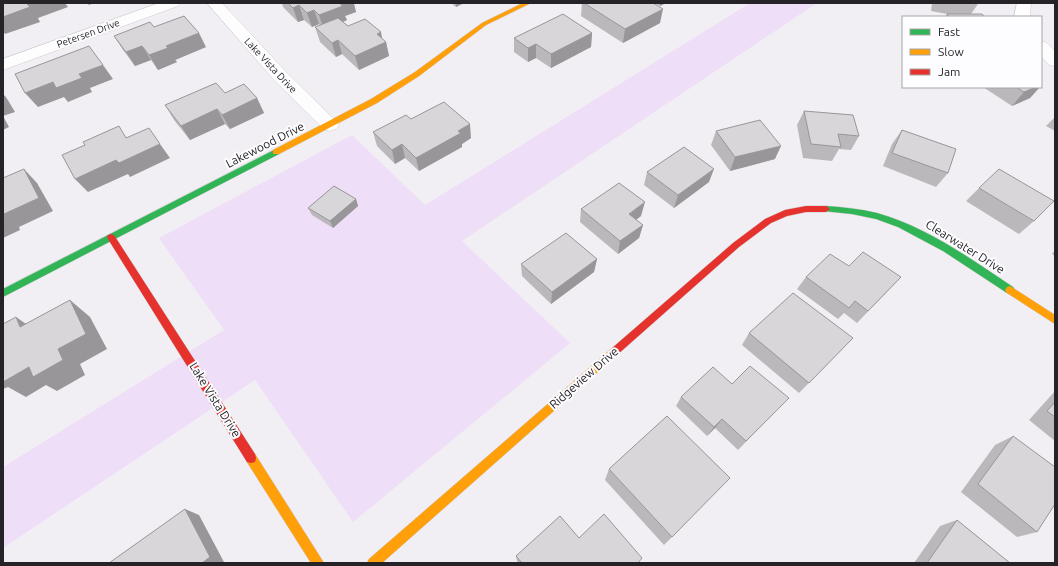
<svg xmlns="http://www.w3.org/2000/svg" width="1058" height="566" viewBox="0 0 1058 566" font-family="Ubuntu,sans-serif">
	<rect width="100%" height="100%" fill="#f2eff4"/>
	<path fill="#eedef7" d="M750,3H817L462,241L570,343L353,522L255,380L3,548V467L224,330L159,238L352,135L425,205Z"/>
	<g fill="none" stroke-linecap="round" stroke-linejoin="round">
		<g stroke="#cecbcf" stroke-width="1">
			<path id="street" d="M159,3H180L178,6L3,70V59Z
				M207,3H222L287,73L336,121L339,125L336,129L330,131L324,129L275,81Z
				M1017,3H1031L1030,17H1014Z
				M1041,41L1047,43L1055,51V66L1049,65L1041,56Z"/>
		</g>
		<g stroke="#cecbcf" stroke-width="1">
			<path id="fast" d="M276,149L280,152L279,154L3,297V289Z
				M826,206C843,207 860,209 877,213C927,227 971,259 1013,287L1015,290L1013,293H1007L943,251L898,227L876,219L852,214L823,211L822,209Z"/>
		</g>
		<g stroke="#cecbcf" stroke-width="1">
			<path id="slow" d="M523,3H531L486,25L419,76L377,103L279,154H273V150L371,99L415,72L482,23Z
				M1010,286L1055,315V324L1007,293L1005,290L1007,287Z
				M614,348L617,349L619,352L617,355L382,563H367L369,559L611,349Z
				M251,453L255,454L324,563H311L247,462L246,458L247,454Z"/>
		</g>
		<g stroke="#cecbcf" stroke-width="1">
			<path id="jam" d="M806,206H826L830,209L826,212H806L787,216L771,223L739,247L617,355L614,356L611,355L609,352L611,349L733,243L765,219L785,210Z
				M111,234L114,235L255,454L256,458L255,462L251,463L247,462L108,239L107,237L108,235Z"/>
		</g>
		<use href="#street" fill="#fdfdfd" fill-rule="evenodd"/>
		<use href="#fast" fill="#30b455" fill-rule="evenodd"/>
		<use href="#slow" fill="#ff9f0a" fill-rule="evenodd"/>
		<use href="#jam" fill="#e5322d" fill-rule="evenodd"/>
	</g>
	<path fill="#bbb8bb" d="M282,3H356L354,4L356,12L345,16L347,20L343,22L348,26L382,39L386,42L389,56L359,70L342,54L336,57L320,42L315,27L320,26L319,24L312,27L304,20L298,22L283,7Z
		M451,3H464L456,7Z
		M582,3H653L660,23L623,43L581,16Z
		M654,3H666L660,6Z
		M932,3H978V4L971,14L985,17H945L947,14L931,11Z
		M154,27L206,47L175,60L177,62L158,70L151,60L135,66L123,50L114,36Z
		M592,33L591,47L551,68L536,58L528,62L514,52V38Z
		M983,87H1040L1030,98L1012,106Z
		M225,93L257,98L264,113L230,129L225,124L190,140L174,120L165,105Z
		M804,111L859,136L851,150L839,149L832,161L803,158L797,125Z
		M1055,117V131L1046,126Z
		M411,119L471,138L462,144V147L419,171L405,158L395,164L377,146L373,132Z
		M902,130L948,173L936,187L883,166L892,144Z
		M716,131L775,159L730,171L711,145Z
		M647,172L709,182L674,208L644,185Z
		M979,188L1034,221L1019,234L966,201Z
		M356,199L358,206L333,228L312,215L308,208Z
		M581,209L641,216L636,220L643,225L639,238L618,254L580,222Z
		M1055,250V256L1052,254Z
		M597,259L594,272L551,304L522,276L521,264Z
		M849,266L901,277L857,323L844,313L838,319L797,289L806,277Z
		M749,333L853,338L799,393L742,345Z
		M732,384L789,398L738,450L715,428L707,436L676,406L681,397Z
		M1055,391V441L1029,420Z
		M1013,436L1037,532L1017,537L961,492L995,445Z
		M609,469L672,537L664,545L605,480Z
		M957,520L1010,563H914L940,526Z
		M579,538L638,563H518L517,561L516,556Z"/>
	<path fill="#989699" d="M29,3H65L68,7L38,18L40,22L5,34L3,31V17Z
		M87,3H94L89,5Z
		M339,3H356L354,4L356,12L345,16L347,20L324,30L319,15Z
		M456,3H464L456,7Z
		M660,3H666L660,6Z
		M299,5L304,20L298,22L293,8Z
		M663,9L660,23L623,43L625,29Z
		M314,10L319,24L312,27L307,13Z
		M381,32L383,43L386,42L389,56L359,70L355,56L377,34Z
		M199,33L206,47L175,60L177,62L158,70L149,55L166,46Z
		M592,33L591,47L551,68V54Z
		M338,40L342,54L336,57L332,43Z
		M536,44V58L528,62V48Z
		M142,46L151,60L135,66L126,52Z
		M103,65L113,79L90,88L92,92L68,102L64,97L38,107L25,93L53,82L79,74Z
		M1036,87H1040L1030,98L1012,106L1024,92Z
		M3,94L6,97L15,112L3,116L9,127L3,130Z
		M257,98L264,113L230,129L222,115Z
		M217,109L225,124L190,140L181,126Z
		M470,124L471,138L462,144V147L419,171L416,158L458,131Z
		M160,144L170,158L130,177L128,174L88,192L75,179L116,160Z
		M402,144L405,158L395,164L392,150Z
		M781,146L775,159L730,171L735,157Z
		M24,169L37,183L53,211L19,227L20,230L3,238L4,214Z
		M714,169L709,182L674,208L678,195Z
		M356,199L358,206L333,228L330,221Z
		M645,202L641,216L626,227L629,214Z
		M643,225L639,238L618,254L620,241Z
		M597,259L594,272L551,304L552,292Z
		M70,300L90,317L107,349L80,364L85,375L57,391L46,385L26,397L8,387L3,389V370L58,349Z
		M16,317L39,333L20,327Z
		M722,419L715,428L707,436L714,427Z
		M185,509L199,515L224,562L222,563H202Z"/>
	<path fill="#d9d6da" stroke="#989699" d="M3,3H29L27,4L30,7L3,17Z
		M288,3H339L343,6L319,15L314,10L307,13L299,5L293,8Z
		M584,3H653L663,9L625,29Z
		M563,14L592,33L551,54L536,44L528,48L514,38Z
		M947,14H982L985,17H949Z
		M184,16L199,33L166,46L168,48L149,55L142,46L126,52L114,36L150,22L154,27Z
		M338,18L348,26L365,19L381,32L377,34L386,42L355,56L338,40L332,43L315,27Z
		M89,46L103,65L79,74L82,78L56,88L53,82L25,93L15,74Z
		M216,83L225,93L244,84L257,98L222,115L217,109L181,126L165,105Z
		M1016,87H1036L1024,92Z
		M444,102L470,124L458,131L461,133L416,158L402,144L392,150L373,132L406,115L411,119Z
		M804,111L853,115L859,136L838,134L841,147L811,144Z
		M760,120L781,146L735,157L716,131Z
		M119,126L126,138L149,128L160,144L119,163L116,160L75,179L62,155L85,145L83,142Z
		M902,130L956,149L948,173L892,153Z
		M684,147L714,169L678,195L647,172Z
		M24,169L39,198L4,214L5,217L3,218V178Z
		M999,169L1054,201L1034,221L979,188Z
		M619,183L645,202L629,214L643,225L620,241L581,209Z
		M334,186L356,199L330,221L308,208Z
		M566,233L597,259L552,292L521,264Z
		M863,252L901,277L868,311L855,301L849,308L806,277L830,254L849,266Z
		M793,293L853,338L809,383L749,333Z
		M70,300L86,334L58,349L63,360L33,377L29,367L3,382V324L16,317L20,327Z
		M750,366L789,398L746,441L722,419L714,427L681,397L713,367L732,384Z
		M1055,402V417L1047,411Z
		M667,416L730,478L672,537L609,469Z
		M1013,436L1055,467V504L1037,532L978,484Z
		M185,509L210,557L202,563H109Z
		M604,514L642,558L638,563H522L516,556L560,516L579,538Z
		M957,520L1010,563H927Z"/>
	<g text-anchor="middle" stroke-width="4" stroke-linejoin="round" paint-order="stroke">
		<g font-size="10" fill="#252327" stroke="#fdfcfe">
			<text transform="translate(88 33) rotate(-20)" y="4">Petersen Drive</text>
			<text transform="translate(271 65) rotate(47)" y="4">Lake Vista Drive</text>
		</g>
		<g font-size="12" fill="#252327" stroke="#fdfcfe">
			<text transform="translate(265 145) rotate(-27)" y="4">Lakewood Drive</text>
			<text transform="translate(965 247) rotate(32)" y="4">Clearwater Drive</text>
			<text transform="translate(584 378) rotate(-41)" y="4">Ridgeview Drive</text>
			<text transform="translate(215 400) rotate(58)" y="4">Lake Vista Drive</text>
		</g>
	</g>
	<rect width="1058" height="566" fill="none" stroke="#252327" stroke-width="8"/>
	<rect x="902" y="16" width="140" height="72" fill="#fdfcfe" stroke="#a7a5a8"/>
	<rect x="910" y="29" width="20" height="6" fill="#30b455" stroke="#a7a5a8"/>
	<text x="938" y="36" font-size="12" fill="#252327">Fast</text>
	<rect x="910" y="49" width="20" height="6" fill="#ff9f0a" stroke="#a7a5a8"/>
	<text x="938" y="56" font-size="12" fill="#252327">Slow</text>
	<rect x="910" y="69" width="20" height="6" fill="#e5322d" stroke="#a7a5a8"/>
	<text x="938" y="76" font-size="12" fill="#252327">Jam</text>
</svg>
